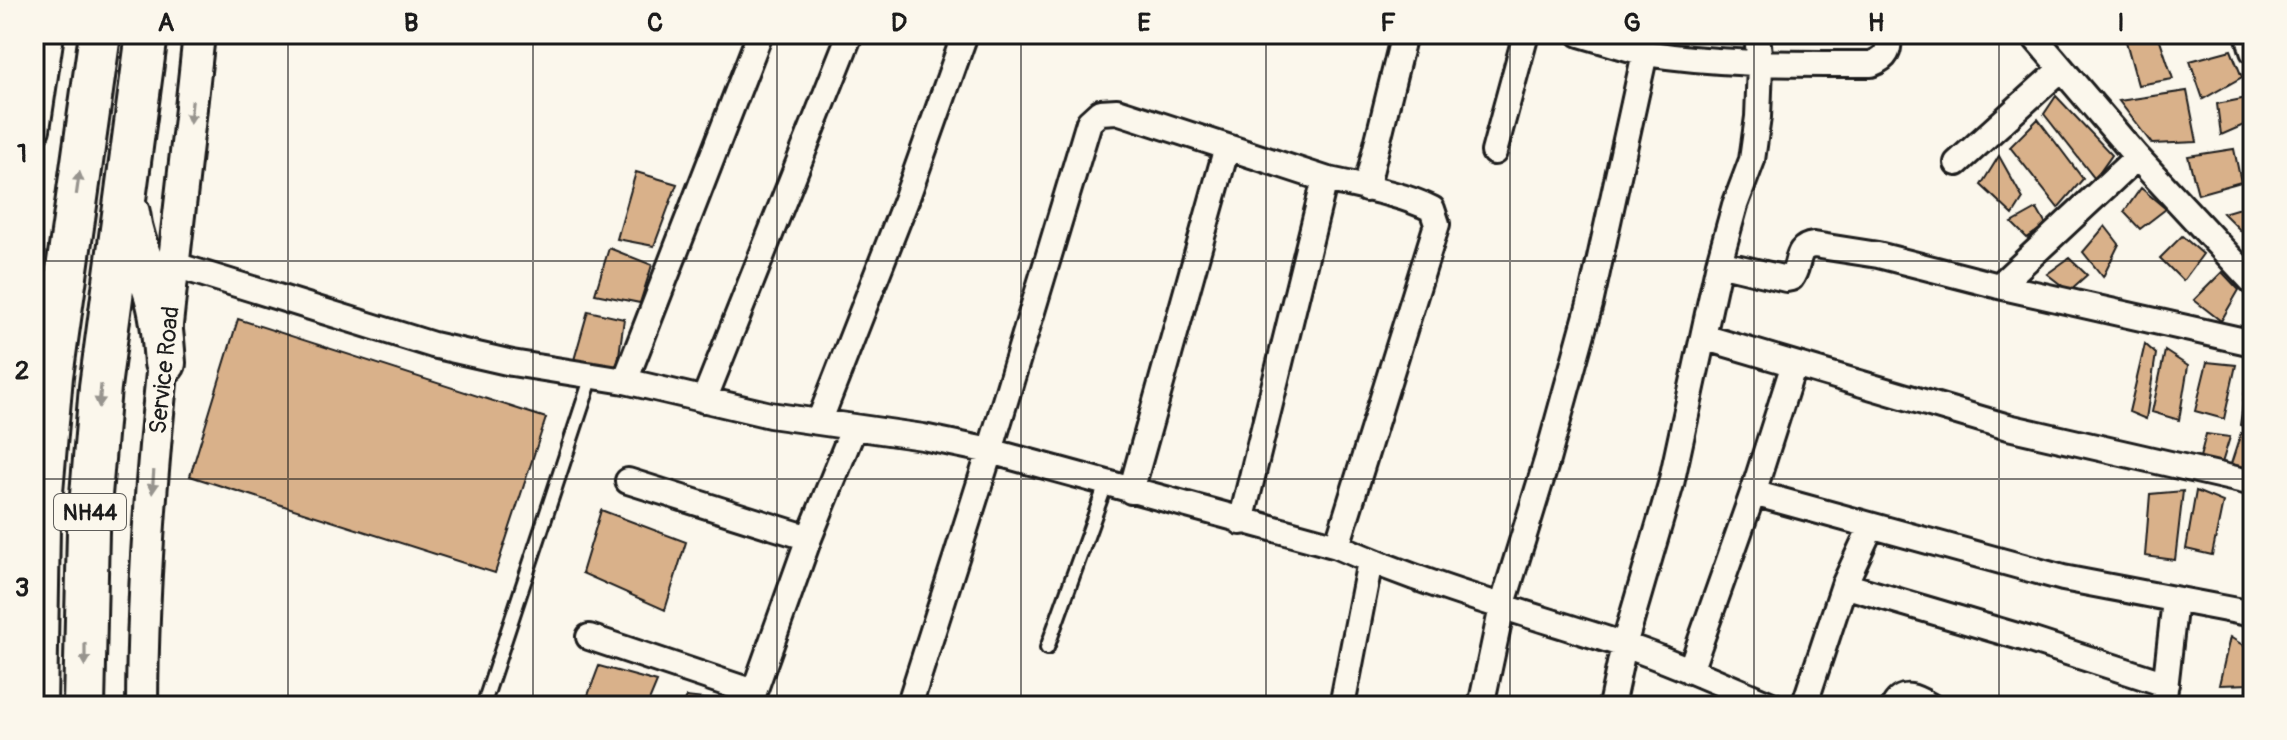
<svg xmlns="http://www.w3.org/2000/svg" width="2287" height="740" viewBox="0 0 2287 740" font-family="Pangolin,sans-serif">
	<rect width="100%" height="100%" fill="#fbf7ec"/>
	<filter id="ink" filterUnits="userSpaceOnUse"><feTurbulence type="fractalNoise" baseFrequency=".0125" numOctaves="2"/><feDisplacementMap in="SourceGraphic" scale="16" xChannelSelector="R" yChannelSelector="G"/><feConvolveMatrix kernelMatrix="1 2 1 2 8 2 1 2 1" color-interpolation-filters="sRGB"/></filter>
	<g filter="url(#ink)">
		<path fill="#d9b18a" stroke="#1c1c1c" stroke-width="2" d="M2124,34H2158L2173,79L2138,85Z
			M2231,50L2242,77L2203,99L2190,61Z
			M2187,91L2197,142L2152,144L2119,101Z
			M2056,96L2112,155L2095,179L2044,114Z
			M2247,98L2253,121L2221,135L2217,104Z
			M2038,119L2083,179L2058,208L2010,147Z
			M2234,149L2241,182L2198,194L2188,156Z
			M1999,156L2023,199L2013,215L1981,185Z
			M636,172L677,184L654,246L617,239Z
			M2141,188L2166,209L2140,229L2124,212Z
			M2253,204V230L2242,232L2223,213Z
			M2037,209L2046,225L2027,238L2012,223Z
			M2105,226L2119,244L2103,277L2083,252Z
			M2182,236L2203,254L2183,281L2160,258Z
			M609,248L652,265L640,303L595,294Z
			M2069,258L2087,275L2069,291L2047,274Z
			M2222,272L2239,290L2221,321L2194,300Z
			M588,311L624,319L617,370L574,360Z
			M238,319L546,418L495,573L190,476Z
			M2145,344L2156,354L2146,419L2129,412Z
			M2165,351L2188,366L2179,420L2152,412Z
			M2207,362L2236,365L2224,419L2195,411Z
			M2249,365L2253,367V429L2240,425Z
			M2241,433L2253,437V452L2247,470L2231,464Z
			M2206,434L2230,437L2222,463L2199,461Z
			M2183,491L2175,560L2145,556L2150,494Z
			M2196,491L2223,502L2212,555L2186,549Z
			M601,510L686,542L665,610L582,573Z
			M2230,637L2252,651L2251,684L2219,685Z
			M599,666L657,682L647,706H584Z
			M210,697L239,706H208Z
			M686,697L731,702L729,706H682Z"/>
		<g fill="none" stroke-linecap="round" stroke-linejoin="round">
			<g stroke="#1c1c1c" stroke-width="18">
				<path id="service" d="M1047,648L1106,484
					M485,700L592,376"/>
			</g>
			<g stroke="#1c1c1c" stroke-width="30">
				<path id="minor" d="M1580,34L1645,53
					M2032,34L2137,157L2253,282
					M2248,34L2253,51
					M1494,152L1526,34
					M1957,163L2061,69
					M1366,189L1404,34
					M1719,263L1786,279L1791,278C1801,265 1794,247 1814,245L1878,255L1999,286L2253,343
					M175,265L433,345L512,363L625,381L770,415L923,437L990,451L1337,546C1429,587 1526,613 1621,644C1673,661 1723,685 1774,706
					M1999,286L2137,157
					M1703,337L2008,427L2253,483
					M625,381L760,34
					M704,400L850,34
					M819,422L906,200L965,34
					M628,481L809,538
					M1131,491L1227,147
					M1753,493L1794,364
					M1241,522L1325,179C1360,187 1400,193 1432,209L1437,224L1337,546
					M1844,585L2027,639L2166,684
					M589,637L753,692
					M1690,671L1753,493L2063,578L2253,614
					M749,706L809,538L854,427
					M909,706L990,451L1089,122L1100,112L1117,111L1325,179
					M1342,706L1370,561
					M1481,706L1502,607L1547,460L1590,304L1645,53C1721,65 1795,64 1871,64C1887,58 1890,51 1888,34
					M1611,706L1624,645L1671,484L1719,263L1735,205L1752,160L1758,117L1760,65L1757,34
					M1804,706L1844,585L1871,527
					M1894,706C1903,689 1918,699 1930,706
					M2163,706L2175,600"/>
			</g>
			<g stroke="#1c1c1c" stroke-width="36">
				<path id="tertiary" d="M34,129L48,34
					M142,706C143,481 176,257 199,34"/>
			</g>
			<g stroke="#1c1c1c" stroke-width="46">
				<path id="trunk" d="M129,213C132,240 143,261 152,286C161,311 163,337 165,363
					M36,706L39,526L52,376L100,34
					M84,706L88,531L100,387L147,34"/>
			</g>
			<use href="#service" stroke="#fbf7ec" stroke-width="12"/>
			<use href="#minor" stroke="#fbf7ec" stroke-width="24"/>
			<use href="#tertiary" stroke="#fbf7ec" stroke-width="30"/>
			<use href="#trunk" stroke="#fbf7ec" stroke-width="40"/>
		</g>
		<defs><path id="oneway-solid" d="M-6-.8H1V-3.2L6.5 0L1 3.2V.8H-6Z" transform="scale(2)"/></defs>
		<g fill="#97948e">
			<use href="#oneway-solid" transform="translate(191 112) rotate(96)"/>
			<use href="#oneway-solid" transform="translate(78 183) rotate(-82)"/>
			<use href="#oneway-solid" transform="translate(100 396) rotate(95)"/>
			<use href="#oneway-solid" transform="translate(153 482) rotate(94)"/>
			<use href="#oneway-solid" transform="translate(85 655) rotate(90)"/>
		</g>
	</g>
	<path fill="none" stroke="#1c1c1c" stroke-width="2" stroke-opacity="0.55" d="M288,34V706M533,34V706M777,34V706M1021,34V706M1266,34V706M1510,34V706M1754,34V706M1999,34V706M34,261H2253M34,479H2253"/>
	<g text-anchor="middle" stroke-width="8" stroke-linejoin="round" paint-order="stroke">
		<rect fill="#fbf7ec" stroke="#5f5e5a" stroke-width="2" x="54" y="494" width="72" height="36" rx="6"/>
		<g font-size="22" font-weight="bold" fill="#1c1c1c">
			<text x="90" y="520">NH44</text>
		</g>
		<g font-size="24" fill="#1c1c1c" stroke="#fbf7ec">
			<text transform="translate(164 370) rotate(-84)" y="8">Service Road</text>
		</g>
	</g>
	<rect width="2287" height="740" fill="none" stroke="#fbf7ec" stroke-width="88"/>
	<rect x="44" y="44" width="2199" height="652" fill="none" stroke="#1c1c1c" stroke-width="3"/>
	<g font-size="26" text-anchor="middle" font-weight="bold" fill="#1c1c1c">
		<text x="166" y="31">A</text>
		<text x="411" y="31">B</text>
		<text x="655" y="31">C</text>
		<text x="899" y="31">D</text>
		<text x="1144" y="31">E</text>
		<text x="1388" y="31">F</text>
		<text x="1632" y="31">G</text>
		<text x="1876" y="31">H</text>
		<text x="2121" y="31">I</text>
		<text x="22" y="162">1</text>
		<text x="22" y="379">2</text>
		<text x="22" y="596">3</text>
	</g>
</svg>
